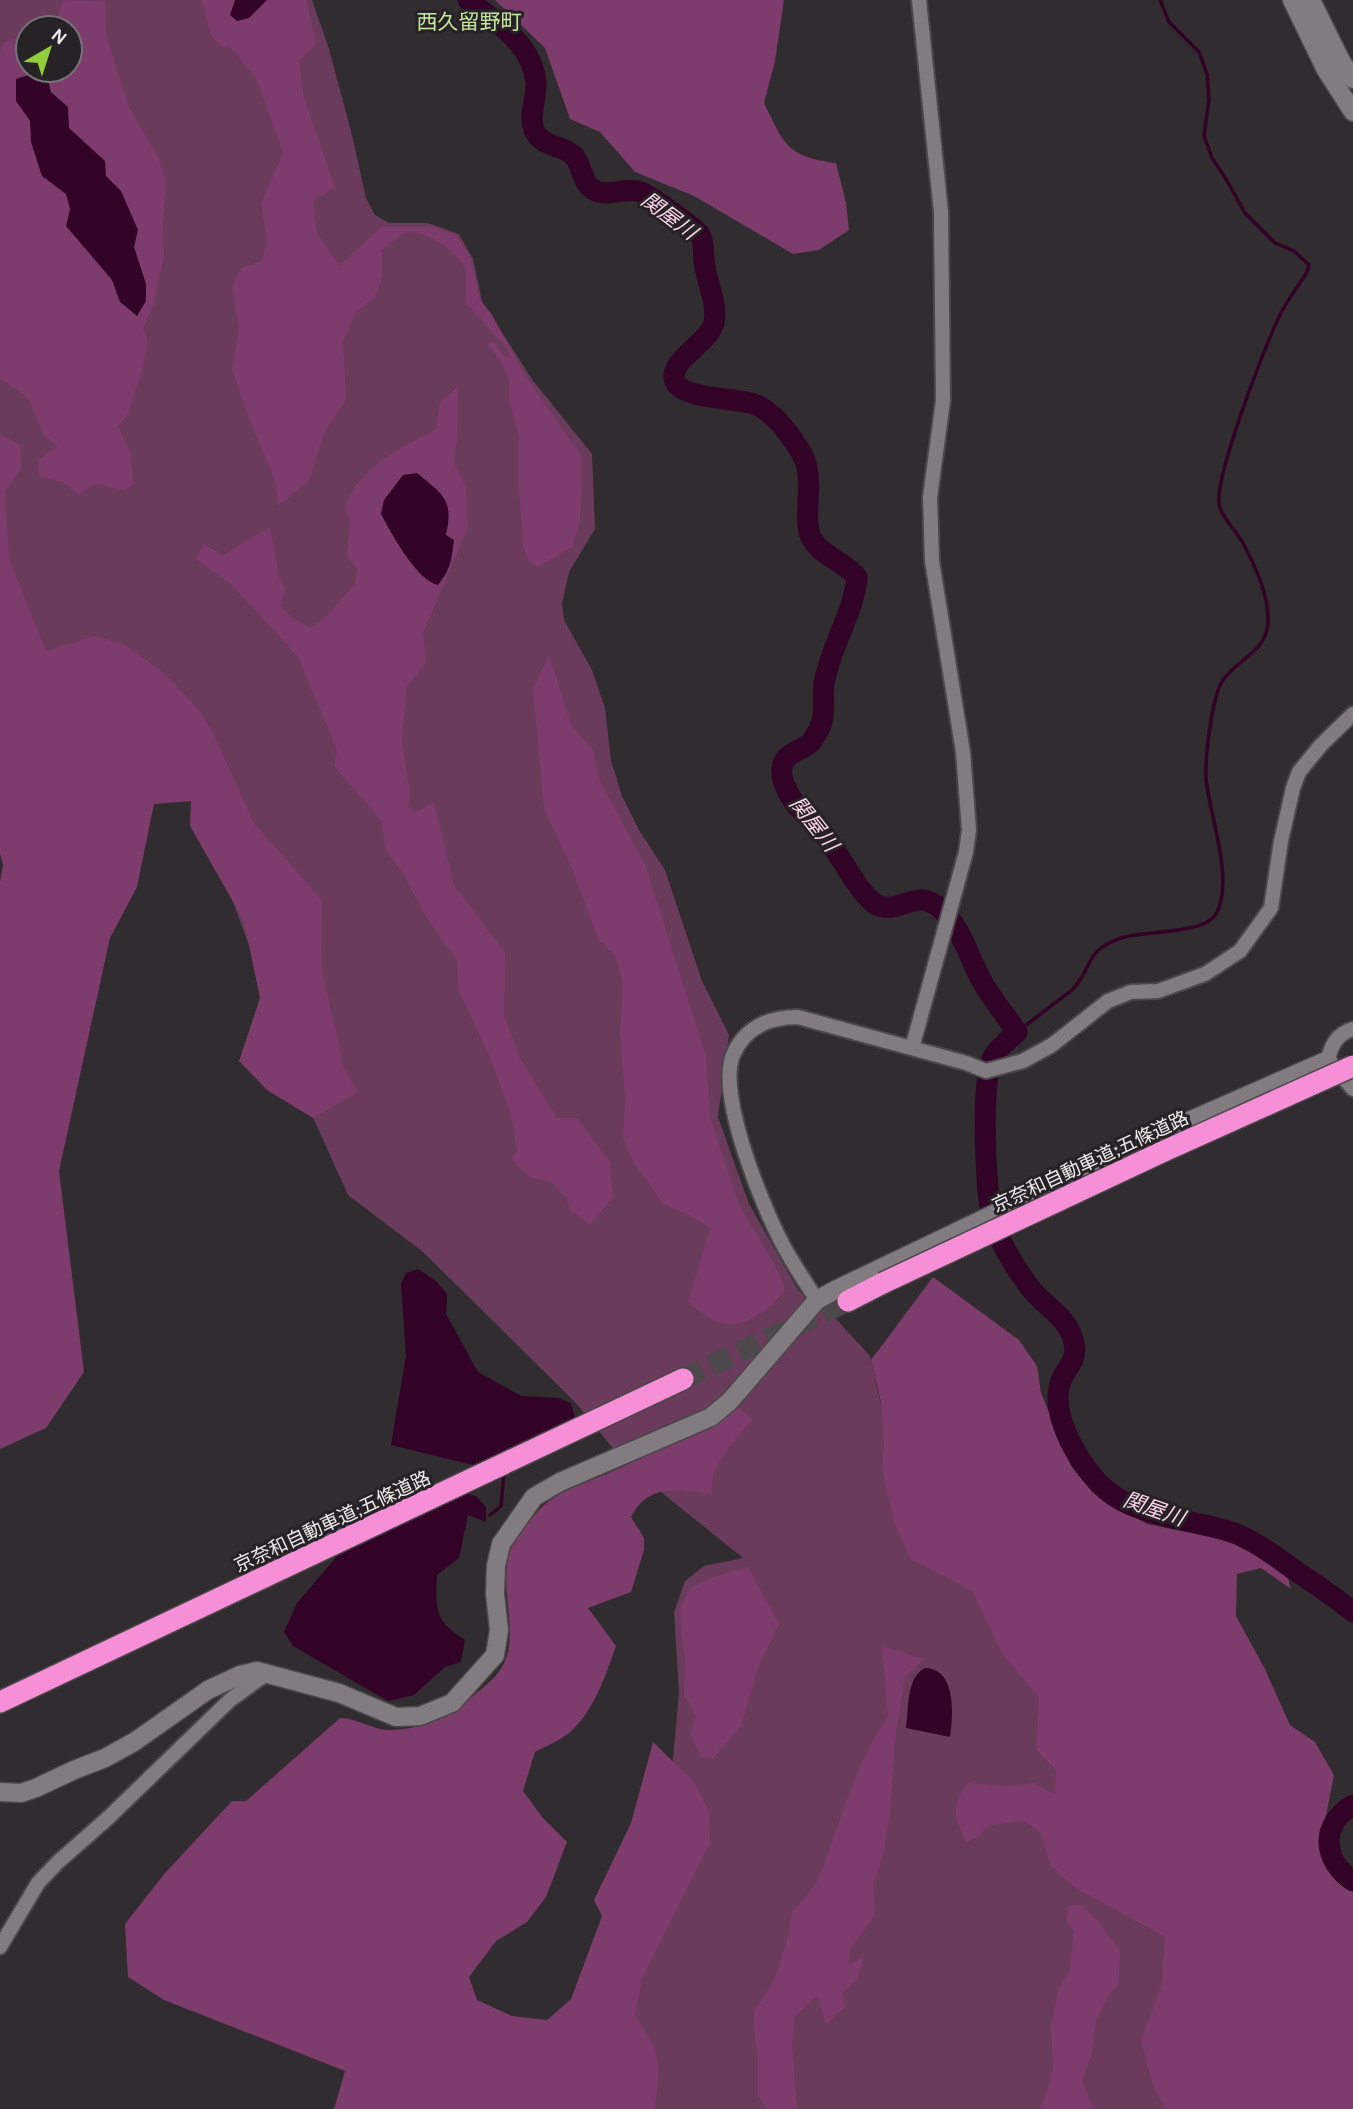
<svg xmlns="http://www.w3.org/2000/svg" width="1353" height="2109" viewBox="0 0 1353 2109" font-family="Karla,'Noto Sans JP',sans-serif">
	<rect width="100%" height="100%" fill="#302c2f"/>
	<path fill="#6b3b5c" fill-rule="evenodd" d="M0,0H312L329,49L352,135L366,198L375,215L389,223H428L459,234L473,259L482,301L531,378L592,454L595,529L569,572L562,604L564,620L592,670L605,708L611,761L622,796L639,830L665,870L702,981L729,1035L718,1117L749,1204L798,1290L836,1319L870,1356L889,1440L978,1587L1063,1710L1036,1750L1069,1785L1184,1937L1211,2109H627L604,2042L672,1769L679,1693L674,1612L685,1581L704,1566L743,1558L625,1463L575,1402L423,1252L348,1195L311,1113L195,799L0,628ZM28,28H70V70H28Z"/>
	<path fill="#7d3c6b" d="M63,0L105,1L106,34L129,108L158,157L166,182L163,223L164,257L154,304L143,329L148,340L142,371L128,414L118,427L131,453L133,485L125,490C99,489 104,475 79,495L62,482L39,477V459L57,447L43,434L29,399L0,378V51L5,42L28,35V70H70V28H51L54,27Z
		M201,0H306L316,44L299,61L304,98L335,187L313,201L317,234L340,266L381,227H433L457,236L470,256L480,300L492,315L523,372L582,457L580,521L572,547L538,567L529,561L523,546L519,488V435L509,400V378L500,360L487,344L494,342L504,356L510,357L507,349L466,303C465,293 467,279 465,269C461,254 427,232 411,232C401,232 390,243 382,250V277L375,297L356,313L343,342L346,400L324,433L309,481L278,506L275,480L250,421L232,369L239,330L232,288L241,268L262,261L267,240L261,203L283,153L257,80L229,45L223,47C207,38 208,16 201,0Z
		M495,0H784L775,61L764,103C784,144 787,157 836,163L846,203L849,230L819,250L793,254L694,196L635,172L600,132L570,119L545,48Z
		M458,386L457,439L454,463L466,487L468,528L423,633L426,663L407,687L402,741L410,794L408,807L416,812L434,802L454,885L505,952L504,1015L520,1058L557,1118H577L610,1162L613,1197L590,1225L570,1210L566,1197L551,1182L531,1178L511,1159L517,1151L511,1114L489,1055L458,988L457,961L422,910L402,872L385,849L382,822L334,766L337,750L298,657L231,584L196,559L204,544L223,555L270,527L279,576L285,589L280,606L290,616L310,628L325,618L355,584L357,569L347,556L350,519L344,508C361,465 399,449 436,429L440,403Z
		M0,434L20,445L21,468L5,492L9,558L46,651L94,636L124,644L165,674L198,709L212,731L254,823L322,900L321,966L344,1068L358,1092L313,1118L267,1090L239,1061L260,998L244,921L190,826L191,801L154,804L137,887L110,938L59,1171L84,1372L46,1428L0,1449V882L3,865L0,854Z
		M549,655L572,727L592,748L600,781L645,864L706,1056L710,1116L739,1205L778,1271L785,1291C766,1311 740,1335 711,1319C703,1315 696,1308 688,1302L710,1228L693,1217L662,1203L649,1183L634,1164L623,1139L625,1097L620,1033L623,983L615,956L599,940L569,862L544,808L533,689Z
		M933,1277L1019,1340L1037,1366L1041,1393L1071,1466L1093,1493L1147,1524L1230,1541L1286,1572L1291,1589L1261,1568L1237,1574L1236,1616L1265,1669L1290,1725L1315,1742L1334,1775L1324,1826L1323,1854L1336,1874L1353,1888V2109H1165L1153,2085L1141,2041L1162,1983L1165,1937L1079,1890L1063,1878L1050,1864L1041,1833L1025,1821L989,1825L977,1837L966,1842C954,1816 950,1807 968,1783L1011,1786L1034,1783L1055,1795L1056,1771L1036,1750L1039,1697L1003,1655L972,1591L911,1559L894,1523L882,1468L884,1445L881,1402L871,1360Z
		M738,1406L752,1420C735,1441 708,1466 712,1494C678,1491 649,1482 631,1517L644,1538V1550L631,1592L588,1608L616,1646C605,1677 594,1711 569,1733C559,1741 546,1746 535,1752L523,1791L543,1818L567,1842L546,1897L527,1922L496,1941L469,1977L477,2000L512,2016L547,2020L571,1999L602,1916L594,1900L631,1823L653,1742L695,1783L709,1812L710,1843L642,1979L635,2016C664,2057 660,2061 655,2109H334L345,2071L164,2000L128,1977L125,1924L165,1873L232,1801H246L340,1718C358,1718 374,1731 391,1730C419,1729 442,1720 464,1703C477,1692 493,1682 502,1667C523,1632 493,1579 514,1542C520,1532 530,1521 537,1512C557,1490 584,1484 611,1472C654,1452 698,1432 738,1406Z
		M748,1567L779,1624L758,1667L741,1726L713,1759L701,1757L690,1734L696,1716L684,1695L685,1657L681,1634L680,1609L690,1588L714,1577Z
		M882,1646L925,1659L905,1677L896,1733L890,1812L884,1851L873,1886L875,1915L850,1949L849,1964L864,1957L857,1980L843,1992L845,2007L826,2024L817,1996L794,2017L792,2044L797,2109H766L758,2095V2059L753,2022L755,2009L771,1986L778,1969L789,1932L792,1911C818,1888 823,1868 834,1836C849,1796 862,1752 888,1717Z
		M1069,1905H1081L1098,1921L1120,1951L1119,1984L1109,1995L1096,2020L1091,2057L1082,2081L1094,2109H1039L1047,2092L1053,2067L1051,2026L1059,1988L1070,1970L1074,1930L1066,1919Z"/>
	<path fill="#320327" d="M235,0H267L249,18L237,21L230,15Z
		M41,71L47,76L51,92L68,107L69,128L105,161L106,176L121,191L138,230L134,247L146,284V301L137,316L120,302L112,280L66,226L70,209L66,194L42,176L31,142L30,121L16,101V79Z
		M417,473C443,495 454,499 446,535L454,540C451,562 451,568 438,585C417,581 391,533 381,514L384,500L403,475Z
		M418,1269L436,1281L447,1294L446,1314L478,1372L521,1396L559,1398L571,1403L581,1438L510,1474L391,1445L406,1356L401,1284L406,1273Z
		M404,1478L476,1496L486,1507V1522L468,1515L459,1558L437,1575C435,1609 435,1621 465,1640L461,1662L445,1667L414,1695L388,1701L293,1646L284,1632L297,1603Z
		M925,1668C957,1669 953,1715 950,1737L906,1728C909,1709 906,1677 925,1668Z"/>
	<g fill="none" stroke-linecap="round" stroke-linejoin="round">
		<path stroke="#320327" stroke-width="3.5" d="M1017,1032L1072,990C1095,966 1082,952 1121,938C1143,930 1204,935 1216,914C1235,881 1209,814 1206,778C1205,758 1212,695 1223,680C1238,659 1266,652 1268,623C1270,597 1255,566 1243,543C1236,531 1225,521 1220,508C1210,487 1266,343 1279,317C1286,301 1298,287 1307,272L1309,265L1294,251L1275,243L1245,213L1226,179L1212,158L1204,136L1209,99L1207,74L1199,52L1169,22L1160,0
			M490,1515L501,1506L504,1472"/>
		<path stroke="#320327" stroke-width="21" d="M468,0C496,22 533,44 536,83C537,99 528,115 534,130C542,148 561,144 573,155C582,164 581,179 590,187C603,200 625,186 641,192C648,194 697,229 700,235C705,243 703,253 704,261C706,281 718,303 714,323C709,343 666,362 675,382C683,399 737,398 754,404C762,406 770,414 776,419C785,428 805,454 807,467C809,477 809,489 808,499C808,511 806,524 810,535C818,555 844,561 857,577C855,609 830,648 824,684C822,699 827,717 818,731C816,735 812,741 809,744C800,751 784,753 782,768C780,778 788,794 794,802C801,812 812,820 820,829C836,849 847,871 862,891C867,896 871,902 877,905C900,916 916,885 942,910C963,930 969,959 983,983C993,1000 1006,1016 1017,1032C1009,1040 997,1048 992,1059C981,1084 985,1193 993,1221C999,1242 1019,1274 1032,1290C1047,1308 1069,1318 1074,1343C1078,1361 1066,1367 1061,1381C1048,1414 1081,1468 1105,1489C1138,1518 1194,1519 1234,1533C1255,1541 1275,1556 1293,1569C1313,1583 1334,1596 1353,1612
			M1353,1805C1320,1824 1322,1860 1353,1881"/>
		<path stroke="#4c484b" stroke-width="21" stroke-dasharray="21 10" stroke-linecap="butt" d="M683,1379L848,1301"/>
		<g stroke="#4b474a" stroke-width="18">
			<path id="street" d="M1353,1029C1337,1034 1331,1045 1328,1060L1353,1089
				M912,1048L966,852L969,830L963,752L932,561L930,497L943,401L941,212L919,0
				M817,1300C807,1285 797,1270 788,1254C766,1217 716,1095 733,1055C745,1027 770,1017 798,1017L966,1063L986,1071L1023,1061L1052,1045L1108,1001L1131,992L1158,991L1205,974L1240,951L1271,908L1281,841L1293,788L1299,772L1321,745L1353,714
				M0,1947L38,1883L58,1862L108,1818L230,1700L267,1673"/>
		</g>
		<g stroke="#4b474a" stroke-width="21">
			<path id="secondary" d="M1292,0L1326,70L1353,112
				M1311,0L1341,61L1353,79
				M0,1792L21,1793L36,1788L74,1770L105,1758L134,1742L208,1690L240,1675L257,1671L339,1693L396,1717L420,1716L452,1703L495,1655L499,1630L495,1594L496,1566L501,1544L534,1497L560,1482L711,1417L730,1401L817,1300L837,1289L1182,1124L1328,1060"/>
		</g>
		<g stroke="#4b474a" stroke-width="24">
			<path id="highway" d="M848,1301L883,1283
				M0,1702L683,1379"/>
		</g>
		<use href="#street" stroke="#827c80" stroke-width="14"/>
		<use href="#secondary" stroke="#827c80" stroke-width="18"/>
		<use href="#highway" stroke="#f68fd7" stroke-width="21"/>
		<g stroke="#4b474a" stroke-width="24" stroke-linecap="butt">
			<path id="highway-bridge" d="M883,1283L1162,1152L1353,1066"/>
		</g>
		<use href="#highway-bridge" stroke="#f68fd7" stroke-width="21"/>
	</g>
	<g text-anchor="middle" stroke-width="6" stroke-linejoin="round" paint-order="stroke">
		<g font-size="19" fill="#edeaec" stroke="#272225">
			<text transform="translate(1090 1161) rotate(-25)" y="7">京奈和自動車道;五條道路</text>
			<text transform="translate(332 1521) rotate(-25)" y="7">京奈和自動車道;五條道路</text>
		</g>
		<g font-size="21" fill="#c4e69f" stroke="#272225">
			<text x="469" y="29">西久留野町</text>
		</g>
		<g font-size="21" font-style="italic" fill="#fbd3ed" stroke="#272225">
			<text transform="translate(669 216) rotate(37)" y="7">関屋川</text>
			<text transform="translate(814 824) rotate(52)" y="7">関屋川</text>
			<text transform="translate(1154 1509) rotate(19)" y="7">関屋川</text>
		</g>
	</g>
	<g transform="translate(49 49) rotate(39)"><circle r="33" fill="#272225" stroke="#767275" stroke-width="2"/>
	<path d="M0-5L12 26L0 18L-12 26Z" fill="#92cd3e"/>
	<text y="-10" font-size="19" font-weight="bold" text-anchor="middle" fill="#edeaec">N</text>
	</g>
</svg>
